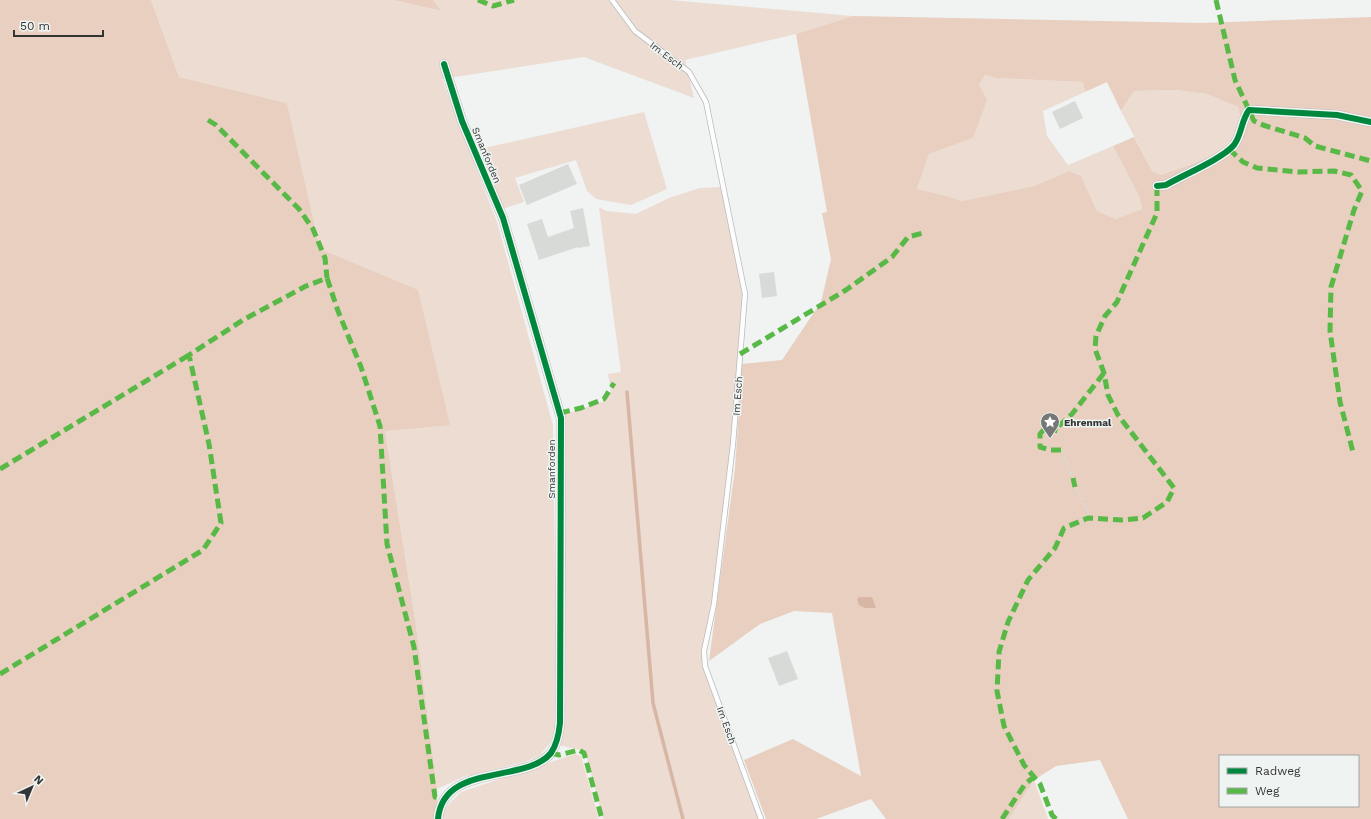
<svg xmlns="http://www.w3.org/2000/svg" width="1371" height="819" viewBox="0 0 1371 819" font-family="'Work Sans',sans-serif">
	<rect width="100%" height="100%" fill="#f0f3f2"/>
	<path fill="#ecdcd2" d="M151,0H393L440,11L433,0H670L853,16L796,34L685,60L694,98L584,57L442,79L497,222L553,425L557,727L549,744L539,756L525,762L463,777L437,789L416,625L385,431L418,291L320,249L287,103L179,77Z
		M985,75L996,78L1083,82L1085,92L1043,111L1047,136L1068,165L1113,146L1139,196L1142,209L1116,219L1097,211L1081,176L1069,171L1034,186L962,201L943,195L917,189L929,154L973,138L979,85Z
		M1176,90L1207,94L1238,107C1250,150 1191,164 1161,175L1152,171L1121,111L1134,91Z
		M644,112L667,189L631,205L596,199L587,191L576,160L515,178L524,202L502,209L480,149Z
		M721,187L743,294L731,442L712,602L702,650L759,819H603L585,751L558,745L563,415L605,401L611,392L608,374L621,372L599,207L606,211L636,214L669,198L700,188Z
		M575,754L581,756L599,819H441L445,808L461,792Z
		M1034,780L1048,819H1009Z"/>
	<path fill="#e8cfbf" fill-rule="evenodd" d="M0,0H151L179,77L287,103L320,249L418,290L450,425L385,431L416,625L437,789V819H0Z
		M393,0H433L441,11Z
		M853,16L1201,23L1371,17V819H1128L1100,760L1056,766L1034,780L1009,819H886L871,799L816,819H766L744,760L793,739L861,776L832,613L794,611L760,624L709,661L735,469L742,364L782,360L821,302L831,259L822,213L827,212L796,34ZM985,75L996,78L1083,82L1085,92L1107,82L1121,111L1134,91L1176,90L1207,94L1238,107C1251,150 1190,164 1161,175L1152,171L1134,137L1113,146L1139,196L1142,209L1116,219L1097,211L1081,176L1069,171L1034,186L962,201L943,195L917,189L929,154L973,138L987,100L979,85ZM1220,756H1358V806H1220Z"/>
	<path fill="#d7b7a4" d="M859,597H872L876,608H865L859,605L857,599Z"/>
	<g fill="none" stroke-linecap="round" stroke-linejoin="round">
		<path stroke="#d7b7a4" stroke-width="3.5" d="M627,392L653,703L683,819"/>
	</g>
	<path fill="#d8dad8" d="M1075,101L1083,118L1060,129L1052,112Z
		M568,164L577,184L527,205L519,185Z
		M583,208L590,246L578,248V247L539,260L527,224L542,219L548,237L574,228L570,211Z
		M774,272L777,296L762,298L759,274Z
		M787,651L798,679L779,686L768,658Z"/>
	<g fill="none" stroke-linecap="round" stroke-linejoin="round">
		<g stroke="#b9bbba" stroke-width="6">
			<path id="service" d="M612,0L635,31L689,72L706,102L745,294L733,444L714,604L704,651L705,666L761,819"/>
		</g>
		<g stroke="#b9bbba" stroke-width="10">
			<path id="minor" d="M1157,186L1166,185C1183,175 1222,159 1234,145C1242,134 1241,121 1249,110L1337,115L1371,122
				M438,819C443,762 526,784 551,753C557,744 559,733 560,723L561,418L503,218L462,121L444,64"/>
		</g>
		<path stroke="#d9dad9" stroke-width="2" stroke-dasharray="3 3" stroke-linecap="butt" d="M1061,450C1068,459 1067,469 1073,478
			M1075,487L1087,508L1088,518"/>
		<use href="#service" stroke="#fdfdfd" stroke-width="4.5"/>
		<use href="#minor" stroke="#fdfdfd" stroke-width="9"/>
		<path stroke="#58b947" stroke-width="5" stroke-dasharray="10 5" stroke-linecap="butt" d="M478,0L493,6L514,0
			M1216,0L1235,80L1254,121L1263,125L1305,138L1315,146L1371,161
			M208,120L216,125L299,209L313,229L325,258L327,278
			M1229,149L1243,162L1257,168L1298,172L1334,171L1351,175L1362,191L1354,210L1331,287L1330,331L1340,402L1353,452
			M740,354L846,290L892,257L908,237L923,233
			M560,413L581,408L604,399L614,383
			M1061,450H1050L1040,447V434L1045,428L1058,431L1059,426L1072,414L1104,373
			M0,469L189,355
			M1073,478L1075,487
			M0,674L203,550L221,523L209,444L189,355L243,320L306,286L327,278L338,311L361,367L380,426L387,544L414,647L435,797L444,799
			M551,753L559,755L579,750L584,753L602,819
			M1002,819L1025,784L1034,777
			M1056,819L1052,815L1040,784L1024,765L1004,726L997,691L999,652L1008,622L1028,580L1055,548L1064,528L1088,518L1122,520L1143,518L1167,502L1174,488L1118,415L1108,395L1104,373L1095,349L1096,336L1105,316L1117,302L1157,213V186"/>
		<g stroke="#eff4f2" stroke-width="8">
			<path id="cycleway" d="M1157,186L1166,185C1183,175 1222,159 1234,145C1242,134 1241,121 1249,110L1337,115L1371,122
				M438,819C443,762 526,784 551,753C557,744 559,733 560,723L561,418L503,218L462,121L444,64"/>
		</g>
		<use href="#cycleway" stroke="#00873e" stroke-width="6"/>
	</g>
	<defs>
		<g id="sight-pin" transform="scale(1)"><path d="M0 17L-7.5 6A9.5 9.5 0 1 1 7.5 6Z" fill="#757876" stroke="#eff4f2"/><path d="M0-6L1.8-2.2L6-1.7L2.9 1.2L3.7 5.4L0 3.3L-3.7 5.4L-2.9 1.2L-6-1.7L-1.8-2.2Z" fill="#fff"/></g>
	</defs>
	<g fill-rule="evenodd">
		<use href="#sight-pin" x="1050" y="422"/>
	</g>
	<g text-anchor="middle" stroke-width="3" stroke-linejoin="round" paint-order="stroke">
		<g font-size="10" fill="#333534" stroke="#eff4f2">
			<text transform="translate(667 55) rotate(37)" y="4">Im Esch</text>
			<text transform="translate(487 155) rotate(67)" y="4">Smanforden</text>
			<text transform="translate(737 396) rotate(-86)" y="4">Im Esch</text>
			<text transform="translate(551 469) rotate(-90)" y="4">Smanforden</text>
			<text transform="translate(727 725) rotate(70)" y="4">Im Esch</text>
		</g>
		<g font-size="10" font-weight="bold" fill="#333534" stroke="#eff4f2" text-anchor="start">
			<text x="1064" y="426">Ehrenmal</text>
		</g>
	</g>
	<rect x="1219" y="755" width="140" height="52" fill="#eff4f2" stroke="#a4a8a6"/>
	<rect x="1227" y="768" width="20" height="6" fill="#00873e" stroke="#a4a8a6"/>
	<text x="1255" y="775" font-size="12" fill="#333534">Radweg</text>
	<rect x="1227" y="788" width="20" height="6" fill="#58b947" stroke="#a4a8a6"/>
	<text x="1255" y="795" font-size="12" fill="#333534">Weg</text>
	<g transform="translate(32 787) rotate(44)" stroke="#eff4f2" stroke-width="3" paint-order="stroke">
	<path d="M0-3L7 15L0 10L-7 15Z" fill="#333534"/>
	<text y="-6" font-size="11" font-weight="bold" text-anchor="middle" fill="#333534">N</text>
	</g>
	<path d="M14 30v6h89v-6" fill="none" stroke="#333534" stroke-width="2"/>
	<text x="20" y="30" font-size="12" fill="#333534" stroke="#eff4f2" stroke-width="3" paint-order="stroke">50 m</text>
</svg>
